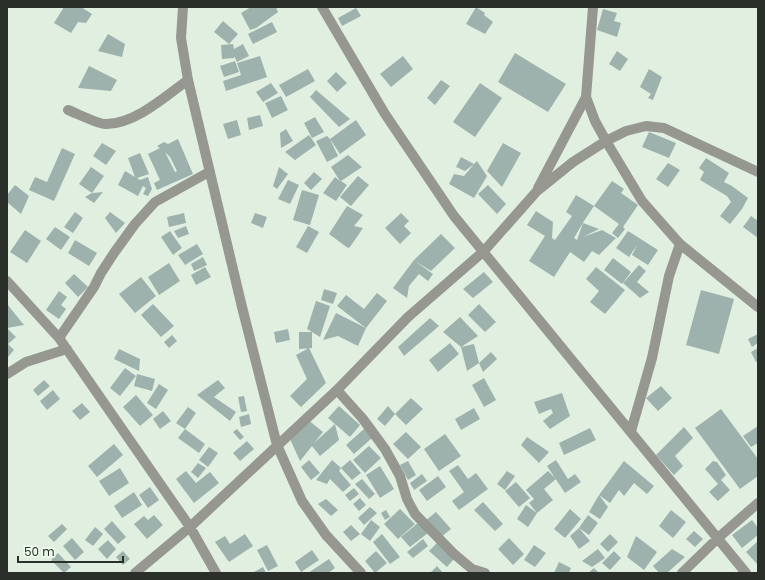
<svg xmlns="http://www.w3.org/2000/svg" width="765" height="580" viewBox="0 0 765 580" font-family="Poppins,sans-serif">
	<rect width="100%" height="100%" fill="#e1efe1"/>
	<path fill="#9db2ac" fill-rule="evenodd" d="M64,7H81L92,14L86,23L78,22L71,33L54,23Z
		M251,7H276L278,12L256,28L250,30L241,13Z
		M476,7L485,13L484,15L493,22L485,34L466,24Z
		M356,8L361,16L342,26L338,18Z
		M603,9L617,13L614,21L621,23L617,37L597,30Z
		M223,21L238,34L229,44L214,32Z
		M272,22L277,32L253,44L248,34Z
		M108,34L125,44L122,57L98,51Z
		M233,44L234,49L243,44L249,56L237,62L234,56V58L222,59L221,45Z
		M617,51L628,59L620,71L609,64Z
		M515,53L566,84L548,112L498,82Z
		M260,56L267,77L226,91L223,81L241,75L237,63Z
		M403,56L413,69L391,87L380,74Z
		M235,61L239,72L224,77L220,66Z
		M89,66L117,80L111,91L78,88Z
		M308,69L315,81L286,97L279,85Z
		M649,69L662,77L653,100L648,98L651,94L640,87Z
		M336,72L347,83L337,92L327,81Z
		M441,80L450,86L435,105L427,98Z
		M271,83L278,93L263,102L256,92Z
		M480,83L502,98L475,137L453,122Z
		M316,90L350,119L339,127L310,97Z
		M281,96L288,110L272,118L265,103Z
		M260,115L263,126L249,130L247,118Z
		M315,117L324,132L312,138L304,123Z
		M237,120L241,135L228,139L223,124Z
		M356,120L366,135L340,154L330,139L338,156L327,162L316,141L327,136L330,139Z
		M286,129L293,141L281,148L280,133Z
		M649,132L676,143L669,158L642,147Z
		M309,135L316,145L295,160L285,152Z
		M178,139L193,174L157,190L154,183L160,180L148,154L160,148L157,146L164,142L168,144ZM165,152L170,157L177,171L175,172Z
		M102,143L116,151L106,165L93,156Z
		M503,143L521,153L502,187L487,171Z
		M62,148L75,154L54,201L29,190L35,177L47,182Z
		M140,153L149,174L137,178L140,180L148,177L152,189L148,196L143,194L146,188L143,186L138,196L118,185L125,171L135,177L128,158Z
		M348,155L362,167L341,181L347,185L336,201L323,193L335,177L340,181L331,167Z
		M461,157L474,164L477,161L487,176L474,198L449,184L454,174L464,176L474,164L465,171L456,167Z
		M706,158L729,173L724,182L732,186L748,198L742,209L730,224L720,216L731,202L727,196L700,180L704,172L699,168Z
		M668,163L680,170L668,187L656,179Z
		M91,167L104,176L92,193L103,192L94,203L85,197L92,193L79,184Z
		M279,167L288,174L277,189L273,186Z
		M314,172L322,179L311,190L304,183Z
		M358,176L369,185L351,206L340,197Z
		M288,180L299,185L290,204L278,199Z
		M612,181L624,189L621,193L638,205L623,227L625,229L618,238L612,233L619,224L594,206L584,221L574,238L577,240L583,223L599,229L583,237L602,230L616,238L599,255L592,251L584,262L570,252L554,277L529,261L545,236L527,225L536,211L553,222L552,238L555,240L572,216L566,212L576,195L594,206Z
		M15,185L29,196L21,214L7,202V195Z
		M488,185L506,204L497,214L478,194Z
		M302,190L319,195L310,225L293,220Z
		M347,206L363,215L354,226L363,228L350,247L348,248L329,234Z
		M75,212L83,218L73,233L64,227Z
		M110,212L125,223L116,233L105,218Z
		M184,213L186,223L169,227L167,217Z
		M255,213L267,217L263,228L251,223Z
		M401,213L409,221L404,226L411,233L400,244L385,228Z
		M751,216L758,221V238L743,227Z
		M186,226L189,234L178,238L174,231Z
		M308,226L319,232L307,253L296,247Z
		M55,227L70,237L61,250L46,239Z
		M25,230L41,241L27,263L10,252Z
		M170,231L182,248L173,255L161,237Z
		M628,231L658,250L648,265L632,255L637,245L629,257L616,248Z
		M441,234L455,248L431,271L415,261L433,274L428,281L419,274L409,286L407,298L393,288L414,260Z
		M75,240L97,253L89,266L68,253Z
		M197,244L203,254L185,265L178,255Z
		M203,257L207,265L194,271L191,264Z
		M613,258L631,272L622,284L604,270Z
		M169,263L180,281L159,295L148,277Z
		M639,265L646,271L637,282L649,292L640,298L623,283Z
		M205,267L211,277L196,285L191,275Z
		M596,267L625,290L605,314L590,302L599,291L586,279Z
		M484,272L493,282L473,298L463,289Z
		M74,274L88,287L78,297L65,283Z
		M141,277L156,296L135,313L119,294Z
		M324,289L337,293L333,304L321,300Z
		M701,290L734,299L719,354L686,345Z
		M59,291L67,297L61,305L66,309L59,319L46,310Z
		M377,293L387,301L366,328L358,346L338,336L323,340L336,313L366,328L337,306L346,295L364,309Z
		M316,301L330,306L320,337L312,332V348L299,349V332H312L307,329Z
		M7,304L24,325L7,328L16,337L8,344L14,350L7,358Z
		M153,304L174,326L161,337L141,315Z
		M479,304L496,322L485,332L468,315Z
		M460,317L478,336L461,347L443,332Z
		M430,318L439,326L404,356L398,347Z
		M288,329L290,340L276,343L274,332Z
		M758,334V343L752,347L748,339Z
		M172,335L177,341L169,348L164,342Z
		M450,343L459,354L438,372L429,360Z
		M474,344L479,363L467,371L461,347Z
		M309,348L326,383L301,407L290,396L307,379L296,355Z
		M758,348V361L756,362L751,352Z
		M119,349L140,359L139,371L114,359Z
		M491,352L497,359L483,372L479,363Z
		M125,368L136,376L120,396L110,388Z
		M137,374L155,379L152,391L134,386Z
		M484,378L496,400L484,407L472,385Z
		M44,380L50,386L38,396L33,390Z
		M218,380L225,388L214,397L236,412L230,421L197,395Z
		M159,384L168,390L156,409L147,403Z
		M661,386L672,398L658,411L646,398Z
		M53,390L60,399L47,410L40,401Z
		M562,393L570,416L550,429L543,421L553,413L551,409L539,414L534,402Z
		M136,395L153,415L140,426L123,407Z
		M244,396L247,411L241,412L238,397Z
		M411,398L423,409L406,425L395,414L385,426L377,419L388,406L395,414Z
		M82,403L90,412L80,420L72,411Z
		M339,406L360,425L350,437L335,424L339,440L320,456L312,446L300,461L290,439L307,419L323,432L314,443L335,424L328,418Z
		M188,407L196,413L185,429L176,423Z
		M474,408L480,419L461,430L455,419Z
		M721,409L758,459V476L740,489L695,428Z
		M163,411L171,421L160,429L153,419Z
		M249,414L251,424L241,427L239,417Z
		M758,426V443L751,447L743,436Z
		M684,427L693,438L675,456L683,466L674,475L656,455Z
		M590,428L596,440L564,455L559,443Z
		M185,429L205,444L199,453L178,438Z
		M237,429L244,437L240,440L233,432Z
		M364,429L372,438L354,454L346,445Z
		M406,432L421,447L408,459L393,444Z
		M445,434L461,456L439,471L424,449Z
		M527,437L549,452L539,463L521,445Z
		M247,441L254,449L240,461L233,453Z
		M114,444L123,455L97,477L88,466Z
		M369,446L381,458L365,473L353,460Z
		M209,447L218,453L208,467L199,460Z
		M309,460L320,473L311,480L301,467Z
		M332,460L341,468L350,460L361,473L352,480L341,468L339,471L351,485L343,492L330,479L327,484L316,480Z
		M556,460L568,479L575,474L581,482L565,493L547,466Z
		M408,461L416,475L408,480L400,465Z
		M624,461L654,486L647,494L634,483L624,496L619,490L610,503L599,495Z
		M713,461L717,462L726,475L721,480L730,490L718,501L709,492L718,484L705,469Z
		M198,463L206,468L198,478L191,472Z
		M458,465L468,479L476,473L488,489L459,510L452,501L464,492L449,471Z
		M380,466L394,489L380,498L366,475Z
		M120,468L129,483L109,496L99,481Z
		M186,471L196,483L210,472L219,483L194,503L176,479Z
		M507,471L515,476L505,490L497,484Z
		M548,471L556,479L544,489L553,500L537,513L528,527L517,519L526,505L537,513L529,503L534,499L526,490Z
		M422,474L427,481L414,490L410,483Z
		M438,476L446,487L427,501L419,490Z
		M362,479L375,494L369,499L355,484Z
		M516,482L530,498L519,507L505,491Z
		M150,487L159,500L148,508L139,495Z
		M354,488L359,494L350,501L345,495Z
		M134,492L142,505L122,518L114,506Z
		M599,495L608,507L600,519L589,512Z
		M360,498L366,505L359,511L353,504Z
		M326,499L338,510L331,516L318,504Z
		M483,502L503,524L495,531L474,510Z
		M370,507L377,513L364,525L358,518Z
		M400,509L415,524L398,539L384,524Z
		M570,509L581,519L565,538L554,529Z
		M386,510L390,517L385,520L381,513Z
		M671,510L686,522L673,538L659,526Z
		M436,512L451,529L441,537L426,520Z
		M154,515L163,525L147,539L134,524L144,516L148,520Z
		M588,515L598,523L589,535L579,528L590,541L579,549L570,536L579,528Z
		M371,520L380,527L370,541L361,534Z
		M752,520L758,528V535L742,548L732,535Z
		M112,521L126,537L118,544L104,529Z
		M419,522L428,533L410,547L401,537Z
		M62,524L67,529L54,542L48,536Z
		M351,525L360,534L351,541L343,532Z
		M95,527L103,534L93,546L85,540Z
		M694,531L703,539L695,547L686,539Z
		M245,534L253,546L229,562L215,542L225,536L230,544Z
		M382,534L400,557L390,564L373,542Z
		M610,534L618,542L608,552L600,544Z
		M636,536L657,552L644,570L627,557Z
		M72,538L84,552L75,560L63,546Z
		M509,538L524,554L513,565L498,549Z
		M423,539L428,546L413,558L407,552Z
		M108,540L116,549L107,559L98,549Z
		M758,541V565L746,552Z
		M437,543L454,559L447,567L429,551Z
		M267,545L278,566L268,571L257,550Z
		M534,545L546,553L535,567L524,560Z
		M598,549L605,558L592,567L582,561Z
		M672,549L685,557L667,573H659L653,566Z
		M312,550L319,560L301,572L295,562Z
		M123,551L130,559L123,565L116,557Z
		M376,551L387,563L375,573L365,561Z
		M614,551L621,558L610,570L602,563Z
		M58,553L71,567L64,573L51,560Z
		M329,559L335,568L328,573H308Z
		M559,562L571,568L569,573H554Z
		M437,566L443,573H430Z
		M263,567L266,573H255L254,572Z
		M594,568L599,573H588Z"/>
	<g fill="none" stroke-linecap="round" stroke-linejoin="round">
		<path stroke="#969790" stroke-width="10" d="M183,7L181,38L188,80L242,307L277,445L302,501L326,535L361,573
			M322,7L385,114L454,216L746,573
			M593,7L586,97L595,121L606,141L642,201L680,244L758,307
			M68,110C76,113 98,124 105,124C134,125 166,96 188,80
			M538,188L586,97
			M7,281L59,338L190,527L216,573
			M59,338L94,287L101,273L114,253L135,224L155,202L209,172
			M7,374L26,362L67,349
			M337,390L363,419L385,449L400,476L407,499L415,514L453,553L472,569L485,573
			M631,431L652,358L669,276L680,244
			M135,573L190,527L337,390L408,317L484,251L537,191L573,162L606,141L626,131L646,126L664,128L758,172
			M682,573L718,538L758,503"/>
	</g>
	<rect width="765" height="580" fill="none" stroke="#2a2f2a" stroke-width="16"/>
	<path d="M18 556v6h105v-6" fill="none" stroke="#2a2f2a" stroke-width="2"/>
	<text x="24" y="556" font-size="12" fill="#2a2f2a" stroke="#eefdee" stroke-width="3" paint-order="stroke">50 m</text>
</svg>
